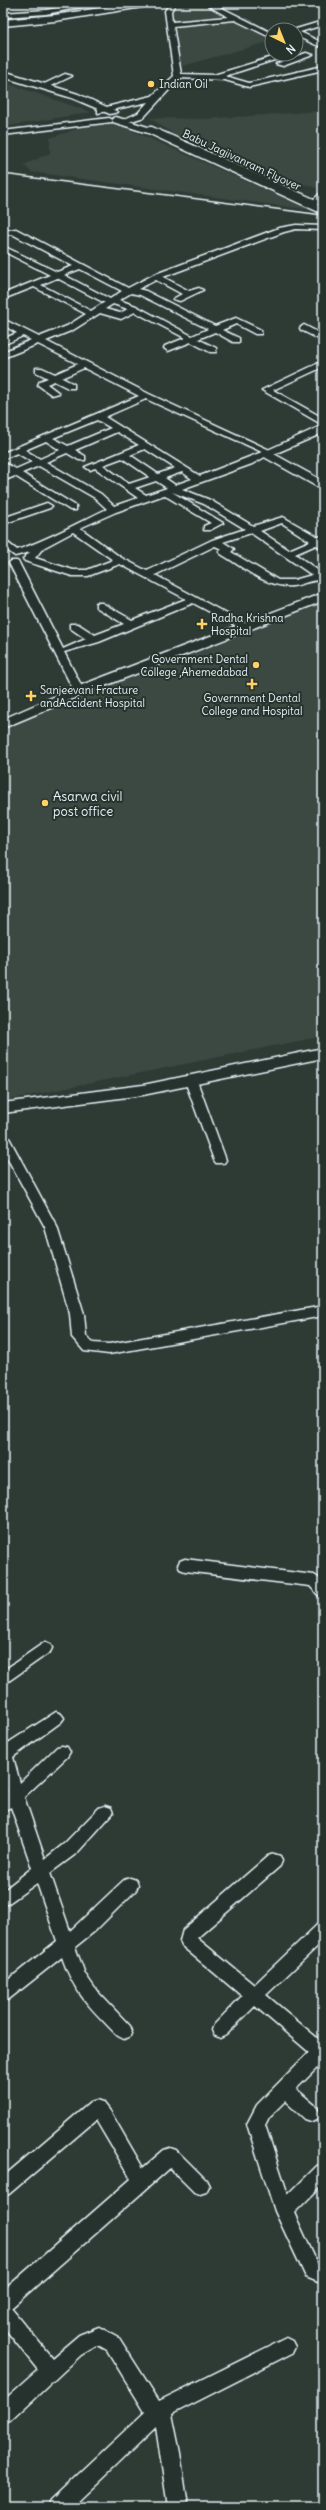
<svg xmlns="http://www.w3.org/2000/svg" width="326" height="2510" viewBox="0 0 326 2510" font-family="Delius,sans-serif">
	<rect width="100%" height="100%" fill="#2e3b35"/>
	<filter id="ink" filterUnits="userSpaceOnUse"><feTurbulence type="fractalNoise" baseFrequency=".025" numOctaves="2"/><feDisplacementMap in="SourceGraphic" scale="8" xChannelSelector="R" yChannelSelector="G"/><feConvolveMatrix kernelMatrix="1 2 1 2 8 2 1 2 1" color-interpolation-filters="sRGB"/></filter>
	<g filter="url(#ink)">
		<path fill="#3b4843" d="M179,3H197L272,39V41L182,66L176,50L170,14Z
			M3,82L91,112L3,127Z
			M323,111V183L316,188L241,165L176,136L150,118L204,119Z
			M117,124L311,210L31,172L24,165L50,153V138L88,125Z
			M323,601V1036L3,1101V729L98,689Z"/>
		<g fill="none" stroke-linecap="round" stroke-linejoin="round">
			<g stroke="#e8f1f8" stroke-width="3">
				<path id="minor" d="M86,3H101L46,14L3,17V13L46,10Z
					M170,3H176L171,11L172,22L228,17L204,3H212L272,33V38L235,20L173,26L181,74L214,75L282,54H293L225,76L249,83L323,66V70L249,87L225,80L180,78L144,117L122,124L118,122L138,113L148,102L98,113V109L152,96L174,76L165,11Z
					M319,3H323V5L320,4Z
					M323,21V25L300,32L323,43V48L296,36V30H293Z
					M306,53L313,55L283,66L276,64Z
					M65,74L72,76L47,88L40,86Z
					M109,118L113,120L112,122L3,135V131Z
					M152,127L314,199L323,191V198L318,204H312L149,131V127Z
					M296,225L323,226V230L296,229L284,232L163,277L189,291L199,288L203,290L180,301L173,299L182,294L156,280L138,289L146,291L215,326L236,318L261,330V334H255L236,324L222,330L239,338V342H233L215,332L198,339L216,348V352H210L191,342L168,351L164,348L165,346L185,338L135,312L121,319L100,313L73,330L46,341L149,394L274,452L252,464L182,489L210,500L253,526L283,517L318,537L323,536V548L316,545L295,554L323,574V581C313,578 303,585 293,586C266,588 243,567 221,554L219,552L222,549L215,546L155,575L251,627L246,630L242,629L193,603L99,642L64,652L84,691L79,694L75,693L9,563L11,561H17L19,563L63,649L86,639L70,628V624H78L95,635L124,624L96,607V603H102L132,620L186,599L120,564L88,576H72L25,561L23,559L30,552L15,556L3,547V539L17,550C48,540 77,523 107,509L95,498L39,466L22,473L76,506V510H70L15,476L3,481V475L8,472L3,469V462L16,469L32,462L17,453L3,459V453L139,396L84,368L62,378L74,384V388H68L54,381L47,384L59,393L52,395L38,385L40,381L48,378L36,372V368H42L55,374L78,364L38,344L3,358V352L31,340L23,336L3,345V339L17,333L3,325V319L39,337L67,326L86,314L34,287L3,299V294L50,275L3,251V246L57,272L73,266L12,234L3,235V231L16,229L128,288L153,275L279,228ZM80,269L122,291L110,299L64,275ZM57,278L103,302H105L91,311L41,285ZM131,293L140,295L208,329L192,336L136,306L119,300ZM113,304L128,309L120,313L105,309ZM146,399L262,452L200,476L105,417ZM97,420L111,428L68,446L53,438ZM117,432L139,445L85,467L90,470L95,468L138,498L114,506L101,494L46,462L67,453L79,460H85V456L75,450ZM46,441L60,450L40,459L25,450ZM145,449L175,468L158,474L130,455ZM122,458L150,477L129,484L103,465ZM182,472L192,479L175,485L165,478ZM156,481L167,488L146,495L135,488ZM172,492L204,504L245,529L212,540L147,571L120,557L80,528L116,512L164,495L211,523L204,526V530H210L223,523ZM282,523L310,541L289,550L260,531ZM73,532L113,560L87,570H73L35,558L43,548ZM251,533L312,575L294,580H278L231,552L234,549L223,542Z
					M304,325L323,335V341L301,330L300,328Z
					M323,361V367L273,390L323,418V425L262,390Z
					M47,503L52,506L50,508L3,524V518Z
					M191,1077L197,1081L226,1160L224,1163H216L214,1160L185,1081Z
					M3,1134L9,1138L57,1227L84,1314L86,1336L93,1343L109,1344L323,1306V1316L109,1354L84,1351L72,1337L70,1314L45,1227L3,1150Z
					M185,1559L314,1575L323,1581V1597L318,1595L310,1586L185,1571L180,1569L178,1565L180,1561Z
					M45,1642L50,1644L52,1648L50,1652L3,1685V1671Z
					M56,1712L61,1714L64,1718L61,1722L13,1757L20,1783L57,1747L62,1746L67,1747L70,1752L67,1757L24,1797L45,1859L65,1843L99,1808L105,1806L111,1808L113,1813L77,1853L50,1873L70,1931L124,1880L130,1878L136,1880L138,1885L136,1890L95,1931L75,1947L85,1974L96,1990L130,2026L132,2031L130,2036L124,2039L118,2036C91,2008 75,1995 62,1957L9,1999L3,2002V1984L57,1941L37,1883L3,1907V1891L32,1868L11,1807L3,1811V1795L7,1792L3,1778V1742L8,1743Z
					M274,1854L280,1856L282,1861L280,1866L197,1938L254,1985L317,1925L323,1923V1941L266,1995L323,2043V2062L296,2089L317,2107L320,2113L317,2119L311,2121L305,2119L285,2101L269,2117L265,2125L288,2195L317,2166L323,2164V2184L294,2213L318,2265L323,2266V2284L306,2277L275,2211L247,2124L257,2105L309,2052L255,2006L226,2035L220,2038L214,2035L212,2030L214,2025L242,1996L182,1946L180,1941L183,1930L268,1856Z
					M97,2100L103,2102L110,2111L143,2168L164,2150L170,2148L176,2150L206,2180L209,2186L206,2192L200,2194L194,2192L170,2168L11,2308L52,2358L79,2335L99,2327L119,2338L159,2401L286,2338L292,2341L295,2347L292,2353L172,2414L180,2453L188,2507H168L156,2427L72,2507H48L51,2500L145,2412L107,2350L98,2345L81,2355L10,2421L3,2423V2401L38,2370L3,2326V2291L131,2179L96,2120L9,2194L3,2196V2177L91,2102Z"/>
			</g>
			<g stroke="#e8f1f8" stroke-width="3">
				<path id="major" d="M132,3H154L149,6L55,21L3,26V20L55,15Z
					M3,71L78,94L118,112L110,114L72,98L3,77Z
					M116,117L154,129L323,207V214L148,133L113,122V118Z
					M323,425V433L274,454L323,481V490L259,454Z
					M323,593V601L84,694L3,728V719L74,688Z
					M323,1048V1058L143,1095L3,1113V1103L143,1085Z"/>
			</g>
			<use href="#minor" fill="#26332d" fill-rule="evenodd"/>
			<use href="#major" fill="#26332d" fill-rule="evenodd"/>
			<path stroke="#e8f1f8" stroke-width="1.5" d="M3,174L323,215"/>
		</g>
	</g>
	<g fill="#ffd166" stroke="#26332d" stroke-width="1.5">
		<circle cx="151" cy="84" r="4"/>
		<path d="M200 618h4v4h4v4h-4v4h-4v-4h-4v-4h4z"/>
		<circle cx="256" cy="665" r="4"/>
		<path d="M250 678h4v4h4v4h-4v4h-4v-4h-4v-4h4z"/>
		<path d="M29 690h4v4h4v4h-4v4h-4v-4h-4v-4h4z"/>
		<circle cx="45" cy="803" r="4"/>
	</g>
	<g text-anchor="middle" stroke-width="4" stroke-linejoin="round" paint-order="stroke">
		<g font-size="11" fill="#e8f1f8" stroke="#26332d" text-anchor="start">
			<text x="159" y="88">Indian Oil</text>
			<text x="211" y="622">Radha Krishna<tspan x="211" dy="13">Hospital</tspan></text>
			<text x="248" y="663" text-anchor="end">Government Dental<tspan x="248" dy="13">College ,Ahemedabad</tspan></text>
			<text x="40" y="694">Sanjeevani Fracture<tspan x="40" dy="13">andAccident Hospital</tspan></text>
			<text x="252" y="702" text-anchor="middle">Government Dental<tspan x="252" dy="13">College and Hospital</tspan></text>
		</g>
		<g font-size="11" fill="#e8f1f8" stroke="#26332d">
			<text transform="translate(242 160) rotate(25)" y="4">Babu Jagjivanram Flyover</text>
		</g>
		<g font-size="13" fill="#e8f1f8" stroke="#26332d" text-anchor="start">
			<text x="53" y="801">Asarwa civil<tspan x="53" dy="15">post office</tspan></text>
		</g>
	</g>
	<rect width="326" height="2510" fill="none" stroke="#26332d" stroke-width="16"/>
	<rect x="8" y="8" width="310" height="2494" fill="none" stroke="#e8f1f8" stroke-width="1.5" filter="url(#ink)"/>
	<g transform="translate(284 42) rotate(137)"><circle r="19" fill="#26332d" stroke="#747f7e"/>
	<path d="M0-3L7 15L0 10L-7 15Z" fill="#ffd166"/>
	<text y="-6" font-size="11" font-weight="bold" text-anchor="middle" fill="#e8f1f8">N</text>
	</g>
</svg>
